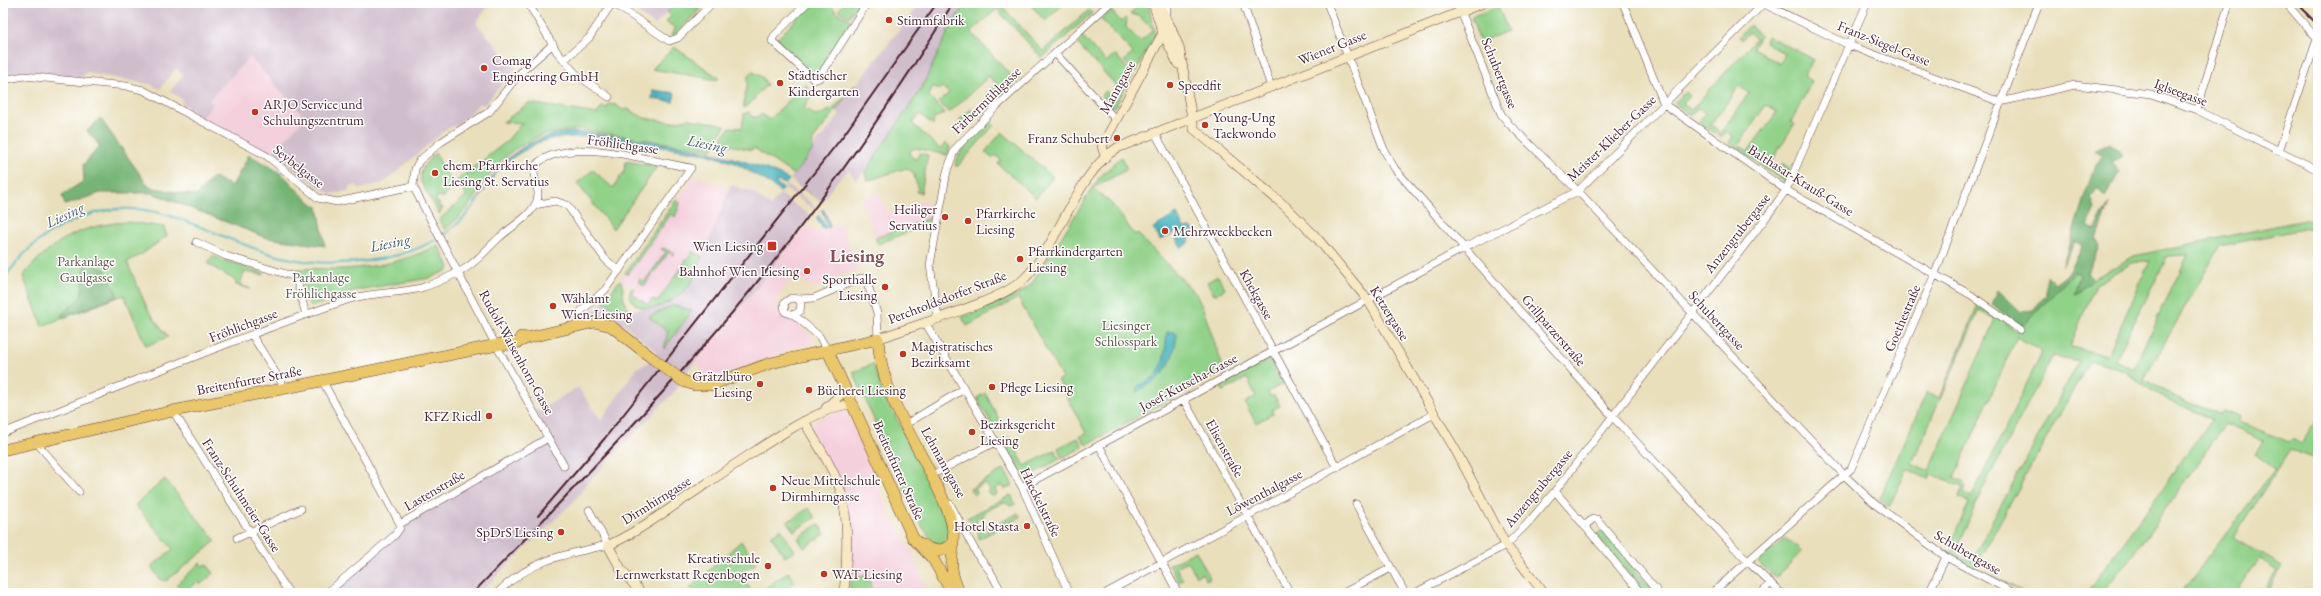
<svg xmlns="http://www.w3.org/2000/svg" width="2321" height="596" viewBox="0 0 2321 596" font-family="'EB Garamond',serif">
	<rect width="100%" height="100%" fill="#fff"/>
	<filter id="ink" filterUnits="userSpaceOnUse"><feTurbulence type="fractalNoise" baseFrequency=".025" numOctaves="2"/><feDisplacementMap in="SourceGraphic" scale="8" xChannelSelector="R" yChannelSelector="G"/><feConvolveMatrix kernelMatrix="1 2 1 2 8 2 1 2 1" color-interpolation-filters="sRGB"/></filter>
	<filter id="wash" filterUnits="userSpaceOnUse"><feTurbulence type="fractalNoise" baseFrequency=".012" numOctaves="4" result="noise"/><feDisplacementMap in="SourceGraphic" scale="16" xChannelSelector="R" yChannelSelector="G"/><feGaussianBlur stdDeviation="0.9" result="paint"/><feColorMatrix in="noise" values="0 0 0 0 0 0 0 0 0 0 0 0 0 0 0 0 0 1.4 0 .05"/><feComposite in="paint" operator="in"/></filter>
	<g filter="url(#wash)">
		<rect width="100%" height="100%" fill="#e9dfbb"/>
		<path fill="#f4cfdc" d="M250,57L305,118L267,156L199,121L213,104L209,100Z
			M695,176L729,189L702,256L692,252L656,302L648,305L631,293L634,289L620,280Z
			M880,193L888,214L919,202L936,205L933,217L875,238L862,199Z
			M838,225L845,232L858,270L826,281L819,287H812L794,274L776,300L778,309L813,337L812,343L716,377H711L703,371L695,361L757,288L803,229L810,227L816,231Z
			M844,408L859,436L890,515L911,550L927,593H882L880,588L873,591L866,575L850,580L844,499L808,425Z"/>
		<path fill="#d0bdcc" d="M12,3H490L476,23L516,68L484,105L480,103L460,123L445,130L385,182L360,189L356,185L350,187L348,191L331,194L299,173L274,151L305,118L250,57L209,100L213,104L202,117L181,103L183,100L170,91L183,75L176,68L160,89L150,84L86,73L81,78L31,71L3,74V11Z
			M625,3H675L655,25Z
			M920,3H965L950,28L921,89L876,156L856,181L849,170L837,181L757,288L695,361L676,390L588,482L573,502L479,593H327L402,524L548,438L533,410H540L578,387L601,420L637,368L646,364L657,352L622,323L590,315V313L604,301L612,308L623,311L659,307L693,280L731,185L752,192L771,206L820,138H822L840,114L836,111Z"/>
		<path fill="#91d289" stroke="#6e785a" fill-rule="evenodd" d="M675,3H690L696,9L701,3H706L675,35H671L676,28L666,22L671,16L667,12Z
			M812,3H828L838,13L852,21L817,76H813L778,43V38Z
			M845,3H863L857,12L853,10L849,17L838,10Z
			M965,3H999L1043,51L1089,10L1092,13L1042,58L997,9L971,32L1015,80L1019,76L1020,78L994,101L987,94L997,85L989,76L949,113L939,102L949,93L942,87L938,90L933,86L929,96L945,114L934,118L933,125L920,114L912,123L940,149L946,143L950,147L947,155L915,148L910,151V156L916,159L920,153L928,155L921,193L916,192L918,189L913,172L906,168L867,181L865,172L921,89L950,28Z
			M1029,3H1065L1045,21Z
			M1140,3H1148L1155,34L1135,73L1124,61L1133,53L1101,19L1111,10L1121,22L1125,18L1127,20L1126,27L1140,42L1153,30L1139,16L1130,14Z
			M1498,6L1508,31L1480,42L1471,17Z
			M1750,25L1760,36L1753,48L1780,64L1785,54L1765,42L1768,36L1813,59L1805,76L1812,81L1791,122L1794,124L1769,166L1778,171L1783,163L1790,168L1785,182L1738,149L1740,146L1748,151L1777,112L1766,105L1736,148L1729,143L1733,136L1726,131L1721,137L1718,136L1749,93L1739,86L1711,125L1719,131L1716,134L1699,122L1705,113L1697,108L1691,116L1674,103L1685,92L1690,96L1683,104L1691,110L1756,39L1749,32L1742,40L1739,37Z
			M1082,36L1106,62L1115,54L1133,75L1115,107H1112L1101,95L1106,91L1114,100L1122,92L1076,42Z
			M674,47L719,78L717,80L652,69Z
			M752,71L763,78L767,85L755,96V99L744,108C742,96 749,89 747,78Z
			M857,83L813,140L812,151L794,175L754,148L752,150L720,143L717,145L730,127L742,128L744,114L749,112L752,117H758L762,114L769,120L805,84L809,88L807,91L813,94L804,108L816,116L833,109Z
			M529,103L597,114L602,107L606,109L609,104L616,105L623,110L628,109L644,118L672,122L688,119L721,124L725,126L716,139L712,150L578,129L542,135L514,149L496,166L466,210L445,230L439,220L466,196L457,180L506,142L522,123L503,122Z
			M971,109L978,116L965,127L959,120Z
			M989,120L994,125L957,167L955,165C961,146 975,134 989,120Z
			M1002,132L1053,177L1036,198L998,164L1001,160L995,155L992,158L985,152Z
			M435,153L453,185L444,197L437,196L436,202L439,203V207L443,208L439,214L421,182C419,168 427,162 435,153Z
			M1121,157L1127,169L1126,170L1093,188L1112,204L1135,235L1137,233L1196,294L1203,309L1224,370L1086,445L1080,436L1086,433L1058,380L1062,378L1018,298L967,326L962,317L1017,295L1031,285L1099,178Z
			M626,161L657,167L613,229L577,183L593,170L613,188L624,172Z
			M676,200L680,203L675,217L671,214L628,274L625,273Z
			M933,217L932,227H920L878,244L875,238Z
			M2318,217V226L2220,246L2144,379C2167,394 2194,406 2220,414L2223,411L2240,417L2239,422L2289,442L2292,439L2301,444L2318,419V458L2290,450L2233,537L2282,566L2266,593H2262L2277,570L2259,558L2236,593H2181L2275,469L2255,454L2264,441L2225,424L2141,544L2103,593H2086L2136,526L2211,419L2158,395L2124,371L2090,360L1975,567L2025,593L1949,556L1954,546L1950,544L1969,503L1959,497L1962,487L1930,474L1928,479L1907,469L1889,507L1879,499L1927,392L1939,398L1979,303L2017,331L2075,272L2080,274L2075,294L2093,279L2134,256ZM2188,255L2133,369L2115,360L2168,256ZM2150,260L2108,355L2070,347L2095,285L2132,263ZM1979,310L1995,319L1929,471L1912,463ZM2017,337L2042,352L1971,498L1963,493L1965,487L1963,482L1954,477ZM2053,356L2079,361L1971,561L1955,552L1983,488Z
			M128,222L164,227L167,236L142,254L127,262L148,310L168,337L146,346L124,295L42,326L23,276C51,241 82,224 128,222Z
			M438,245L449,267L448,270L430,278L357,290L310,307L300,275L286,271C304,267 321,269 339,269C374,268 407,261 438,245Z
			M663,248L675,253L673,255L669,252L644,286L638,281L640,279L644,282L666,252L661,249Z
			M692,252L702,256C699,263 697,273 693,280C682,297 650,320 632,301C628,297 629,292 632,288L634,289L631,293L648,305L652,299L657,302Z
			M212,256L264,273V275L244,272L240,285L251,289L236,285V281L208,264Z
			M1218,276L1225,289L1214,295L1207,282Z
			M620,280C627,286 618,297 630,311C619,312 612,308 604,301Z
			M673,305L692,311L664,349L668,332L649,317Z
			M1269,360L1284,383L1268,392L1271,397L1274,395L1280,406L1272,410L1273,414L1256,423L1245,403L1256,396L1247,378L1223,391L1220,386Z
			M873,364L888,406L893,412L945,512L949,535L942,544L933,542L919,522L853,372Z
			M985,393L1000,421L993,426L977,398Z
			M1009,437L1025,466L1055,450L1060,459L1025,478L1002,440Z
			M1078,438L1083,447L1062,458L1058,448Z
			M1004,469L1013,485L1005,489L1002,485L995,489L997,494L993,496L988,493L990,490L985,483L975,488L977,493L974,495L970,489Z
			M165,479L216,541L166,581L160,579L151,567L173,549L135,505Z
			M1011,495L1015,504L1011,506L1004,502L985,512L982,519L980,516L976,518L978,522L974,524L967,518Z
			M809,508L815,518L794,531L787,522Z
			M1018,513L1020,517L979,539L978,531L981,529L984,533L988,531L986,526L994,521L996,525Z
			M819,524L825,534L804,548L798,538Z
			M781,529L795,551L785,557L771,536Z
			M1602,530L1652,590L1649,593H1645L1596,535Z
			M1785,538L1802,551L1776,578L1758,562Z
			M741,541L756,564L738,575L742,581L745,580L750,589L743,593H697L690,588Z
			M1196,551L1210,578L1206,580L1202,573L1196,576L1188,561L1176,567L1183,580L1179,582L1169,565Z
			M200,563L203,566L206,564L214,573L201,584L198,581L183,593L176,585Z
			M788,572L795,582L779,593H772L767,587Z
			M867,575L873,590L880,588L882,593H850V580Z"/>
		<path fill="#74b475" stroke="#5f6a50" d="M100,118L149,187L196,196L213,177L232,186L249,155C261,162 275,168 285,177C296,188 304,199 318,207L325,246L267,238L152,193H100L65,205L62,195L84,181L83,165L100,146L87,131Z
			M2110,143L2123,155L2112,163L2119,173L2105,197L2097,188L2091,198L2095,209L2088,226L2094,230L2109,203L2096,239L2100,247L2087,273L2093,279L2074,294L2080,274L2075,272L2021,327L1992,305L1998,290L2021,312L2033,310L2046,295V275L2055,284L2069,273L2083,245L2075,241L2062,267L2092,173L2102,156L2094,151Z
			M86,262L105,270L118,296L60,319L63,313L81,297Z"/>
		<path fill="#44b3be" stroke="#476974" d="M653,90L675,93L673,102L652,99Z
			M572,132L591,133C649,142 818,156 830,227L828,228C826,222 825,215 821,210C813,199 788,182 775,181C788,196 821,210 826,228L823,229L816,218L766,181L735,163L707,154L591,136L555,138L537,143L513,157L495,175L478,200C500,159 524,137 572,132Z
			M1177,214L1184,228H1192L1197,235L1190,238L1188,243L1182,248L1176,239L1180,234V230L1160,240L1153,228Z
			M1167,332H1174L1177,334C1173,366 1164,378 1136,392L1137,387C1141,384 1146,382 1151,379C1166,369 1165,348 1167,332Z"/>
		<path fill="#e9dfbb" d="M790,179L818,200L824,207L820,212L810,202L786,185Z
			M784,188L818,212L819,214L815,219L780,194Z"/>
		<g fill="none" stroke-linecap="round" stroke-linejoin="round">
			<path stroke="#44b3be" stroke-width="2" d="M3,281C34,231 96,198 156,212C198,222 236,245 278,256C317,266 360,265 398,255C431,246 460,228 478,199"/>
		</g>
	</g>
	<g filter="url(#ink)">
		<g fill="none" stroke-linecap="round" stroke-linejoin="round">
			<g stroke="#623c41" stroke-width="8">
				<path id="street" d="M528,3L557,52L577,75L609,97
					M613,3L669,41L678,38L712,3
					M807,3L774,36L772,41L814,80L819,78L867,3
					M1166,3L1167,16
					M1243,3L1271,87
					M1327,3L1385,152L1395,169L1613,417L1747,561L1781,593
					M1457,3L1501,114L1509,124L1578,191L1845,476L1876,505L1946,557L2014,593
					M1623,3L1664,104L1786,190L1971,295L2020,330
					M1762,3L1849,45L2000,102L2075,85L2151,94L2197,110L2318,170
					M2286,3L2318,40
					M1055,53L1115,119
					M564,60L589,38L612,3
					M3,80L24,76L126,86L143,90L267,156L318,198L337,202L413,186
					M2197,110L2229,3
					M1155,133L1337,468
					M2279,151L2317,39
					M413,186L492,338L564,466
					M413,186L415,169L419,161L441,142L489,112L519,74L553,44
					M535,205L555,201L567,205L605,259L619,271
					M196,242L226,256L296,277L306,315
					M835,289L861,278L866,279L877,313L878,339
					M799,299L814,298L833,290
					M794,315L800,311L801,304L798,299L791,298L784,303L785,312L794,315L819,336L828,351
					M938,317L930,265L947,171L955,149L996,107L1110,3
					M925,322L1022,487L1069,593
					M252,335L285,388
					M322,380L400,524
					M1184,400L1290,593
					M173,411L289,593
					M906,424L964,389
					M3,433C117,388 231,340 347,300C370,292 397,294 421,288C434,284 449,277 461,271C477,263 487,248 500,237C512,226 527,219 535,205C547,185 517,168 550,156C590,141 650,161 691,168L605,290L581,311L580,325
					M36,442L79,492
					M1099,445L1178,593
					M932,475L995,442
					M1022,487L1464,248L1578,191L1762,5
					M1555,491L1641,593
					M950,504L978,556L990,571L1002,593
					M1356,504L1405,593
					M1584,526L1593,519H1597L1657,591L1656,593
					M237,538L301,509
					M327,593L395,535L400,528V524L548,438
					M497,593C532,559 563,555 608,545L589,510
					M1106,593L1434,414
					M1343,593L1391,568
					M1415,593L1506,545L1527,524L1555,491L1765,219L1786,190L1867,3
					M1712,593L1851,469L1934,276L2039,3
					M1762,593L1770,583
					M1929,593L1946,557"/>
			</g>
			<g stroke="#623c41" stroke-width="10">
				<path id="secondary" d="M1153,3L1163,33L1178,64
					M1160,3L1179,47L1194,129L1286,207L1317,238L1368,300L1456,451L1506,545L1544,593
					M1105,156L1102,146L1163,33L1172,29
					M878,339C913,325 999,303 1024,279C1060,244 1075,175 1117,148L1483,3
					M826,408L841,394L843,384
					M804,421C816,443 831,463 839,486C850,515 847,562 844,593
					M641,593L621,569L608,545C660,525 812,397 854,405"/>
			</g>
			<g stroke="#623c41" stroke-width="12">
				<path id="primary" d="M521,337L527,338L595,322L611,326L652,358
					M828,351L913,538L933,559L951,591
					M683,381L695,385H711L771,363L878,339C881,402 928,456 949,514C961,545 942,560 960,593
					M3,450L173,411L502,344C510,346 520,342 527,338
					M923,545C934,553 944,552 953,543"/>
			</g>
			<use href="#street" stroke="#fff" stroke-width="7"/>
			<use href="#secondary" stroke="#f7e9c3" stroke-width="9"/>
			<use href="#primary" stroke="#eac769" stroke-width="11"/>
			<path stroke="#4a1f2b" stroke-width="2" d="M2296,3L2318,25
				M538,516L605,438L843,136L937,3
				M473,593C547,516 622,439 693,358C790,249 876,128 953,3"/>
			<g stroke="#623c41" stroke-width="12" stroke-linecap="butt">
				<path id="primary-bridge" d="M652,358L683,381"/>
			</g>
			<use href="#primary-bridge" stroke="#eac769" stroke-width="11"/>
		</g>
	</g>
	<g fill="#c8321e" stroke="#fff" stroke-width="1.5">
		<circle cx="889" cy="20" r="4"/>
		<circle cx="484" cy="68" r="4"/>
		<circle cx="780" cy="83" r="4"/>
		<circle cx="1170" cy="85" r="4"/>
		<circle cx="255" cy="112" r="4"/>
		<circle cx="1205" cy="125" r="4"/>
		<circle cx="1117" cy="138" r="4"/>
		<circle cx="435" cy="173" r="4"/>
		<circle cx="945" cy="217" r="4"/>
		<circle cx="968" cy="221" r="4"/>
		<circle cx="1165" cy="231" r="4"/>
		<rect x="767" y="241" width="10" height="10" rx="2"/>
		<circle cx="1020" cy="259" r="4"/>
		<circle cx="807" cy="271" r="4"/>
		<circle cx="885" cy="287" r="4"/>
		<circle cx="553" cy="306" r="4"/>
		<circle cx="903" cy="354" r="4"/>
		<circle cx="760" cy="384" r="4"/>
		<circle cx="992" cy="387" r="4"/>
		<circle cx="809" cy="390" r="4"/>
		<circle cx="489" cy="416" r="4"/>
		<circle cx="972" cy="432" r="4"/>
		<circle cx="773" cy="488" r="4"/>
		<circle cx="1027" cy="526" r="4"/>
		<circle cx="561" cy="532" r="4"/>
		<circle cx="768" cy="566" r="4"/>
		<circle cx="824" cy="574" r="4"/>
	</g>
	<g text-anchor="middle" stroke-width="3" stroke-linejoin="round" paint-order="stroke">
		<g font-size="14" fill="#4a1f2b" stroke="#fff" text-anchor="start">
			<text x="897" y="25">Stimmfabrik</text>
			<text x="492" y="65">Comag<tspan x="492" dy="16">Engineering GmbH</tspan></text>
			<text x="788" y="80">Städtischer<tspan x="788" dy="16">Kindergarten</tspan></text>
			<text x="1178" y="90">Speedfit</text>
			<text x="263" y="109">ARJO Service und<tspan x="263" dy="16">Schulungszentrum</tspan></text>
			<text x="1213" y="122">Young-Ung<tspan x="1213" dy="16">Taekwondo</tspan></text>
			<text x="1109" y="143" text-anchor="end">Franz Schubert</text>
			<text x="443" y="170">ehem. Pfarrkirche<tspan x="443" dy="16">Liesing St. Servatius</tspan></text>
			<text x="937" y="214" text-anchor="end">Heiliger<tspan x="937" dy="16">Servatius</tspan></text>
			<text x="976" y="218">Pfarrkirche<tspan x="976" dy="16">Liesing</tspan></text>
			<text x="1173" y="236">Mehrzweckbecken</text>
			<text x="763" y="251" text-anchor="end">Wien Liesing</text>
			<text x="1028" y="256">Pfarrkindergarten<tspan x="1028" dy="16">Liesing</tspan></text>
			<text x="799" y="276" text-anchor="end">Bahnhof Wien Liesing</text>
			<text x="877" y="284" text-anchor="end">Sporthalle<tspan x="877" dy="16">Liesing</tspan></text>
			<text x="561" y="303">Wählamt<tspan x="561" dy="16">Wien-Liesing</tspan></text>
			<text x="911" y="351">Magistratisches<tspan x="911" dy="16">Bezirksamt</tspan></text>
			<text x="752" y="381" text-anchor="end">Grätzlbüro<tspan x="752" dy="16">Liesing</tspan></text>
			<text x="1000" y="392">Pflege Liesing</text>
			<text x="817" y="395">Bücherei Liesing</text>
			<text x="481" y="421" text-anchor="end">KFZ Riedl</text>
			<text x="980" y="429">Bezirksgericht<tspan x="980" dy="16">Liesing</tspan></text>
			<text x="781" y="485">Neue Mittelschule<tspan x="781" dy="16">Dirmhirngasse</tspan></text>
			<text x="1019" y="531" text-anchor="end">Hotel Stasta</text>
			<text x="553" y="537" text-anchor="end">SpDrS Liesing</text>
			<text x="760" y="563" text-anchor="end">Kreativschule<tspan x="760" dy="16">Lernwerkstatt Regenbogen</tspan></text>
			<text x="832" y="579">WAT Liesing</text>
		</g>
		<g font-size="14" fill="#4a1f2b" stroke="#fff">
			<text transform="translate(1884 43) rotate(22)" y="5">Franz-Siegel-Gasse</text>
			<text transform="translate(1332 47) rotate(-22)" y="5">Wiener Gasse</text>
			<text transform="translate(1500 73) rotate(68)" y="5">Schubertgasse</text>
			<text transform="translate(1117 87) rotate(-61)" y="5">Manngasse</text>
			<text transform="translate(2181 92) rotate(20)" y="5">Iglseegasse</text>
			<text transform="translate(986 100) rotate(-44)" y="5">Färbermühlgasse</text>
			<text transform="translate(1611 138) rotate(-44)" y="5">Meister-Klieber-Gasse</text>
			<text transform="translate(623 144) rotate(8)" y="5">Fröhlichgasse</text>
			<text transform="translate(299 166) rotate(38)" y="5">Seybelgasse</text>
			<text transform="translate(1801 180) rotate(32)" y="5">Balthasar-Krauß-Gasse</text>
			<text transform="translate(1737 233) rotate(-52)" y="5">Anzengrubergasse</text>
			<text transform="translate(1257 294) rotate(61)" y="5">Khekgasse</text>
			<text transform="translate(947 297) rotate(-21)" y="5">Perchtoldsdorfer Straße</text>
			<text transform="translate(1390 313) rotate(58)" y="5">Ketzergasse</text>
			<text transform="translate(1902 318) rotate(-67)" y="5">Goethestraße</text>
			<text transform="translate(1717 320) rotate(47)" y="5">Schubertgasse</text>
			<text transform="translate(243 325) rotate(-21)" y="5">Fröhlichgasse</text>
			<text transform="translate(1554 330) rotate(49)" y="5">Grillparzerstraße</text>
			<text transform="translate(517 352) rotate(61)" y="5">Rudolf-Waisenhorn-Gasse</text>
			<text transform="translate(249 380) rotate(-11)" y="5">Breitenfurter Straße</text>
			<text transform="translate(1188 382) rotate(-28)" y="5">Josef-Kutscha-Gasse</text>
			<text transform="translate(1225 448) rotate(61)" y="5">Elisenstraße</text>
			<text transform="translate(944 462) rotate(61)" y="5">Lehmanngasse</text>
			<text transform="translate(899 470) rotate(66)" y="5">Breitenfurter Straße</text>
			<text transform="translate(1538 488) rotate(-50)" y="5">Anzengrubergasse</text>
			<text transform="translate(434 490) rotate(-30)" y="5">Lastenstraße</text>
			<text transform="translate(1264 492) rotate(-28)" y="5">Löwenthalgasse</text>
			<text transform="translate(242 495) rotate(57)" y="5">Franz-Schuhmeier-Gasse</text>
			<text transform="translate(656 500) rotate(-32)" y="5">Dirmhirngasse</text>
			<text transform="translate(1041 502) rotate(64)" y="5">Haeckelstraße</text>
			<text transform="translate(1968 552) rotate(30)" y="5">Schubertgasse</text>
		</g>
		<g font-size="14" fill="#5f5547" stroke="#fff">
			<text x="86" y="266">Parkanlage<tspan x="86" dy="16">Gaulgasse</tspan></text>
			<text x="321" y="282">Parkanlage<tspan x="321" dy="16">Fröhlichgasse</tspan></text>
			<text x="1126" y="330">Liesinger<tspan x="1126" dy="16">Schlosspark</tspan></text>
		</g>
		<g font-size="15" font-style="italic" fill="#485a66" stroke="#fff">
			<text transform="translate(707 144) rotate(12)" y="5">Liesing</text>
			<text transform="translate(65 215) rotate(-25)" y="5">Liesing</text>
			<text transform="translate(390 243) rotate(-12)" y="5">Liesing</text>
		</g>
		<g font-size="18" font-weight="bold" fill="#825057" stroke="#fff">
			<text x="857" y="262">Liesing</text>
		</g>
	</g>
	<rect width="2321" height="596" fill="none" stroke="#fff" stroke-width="16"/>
</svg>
